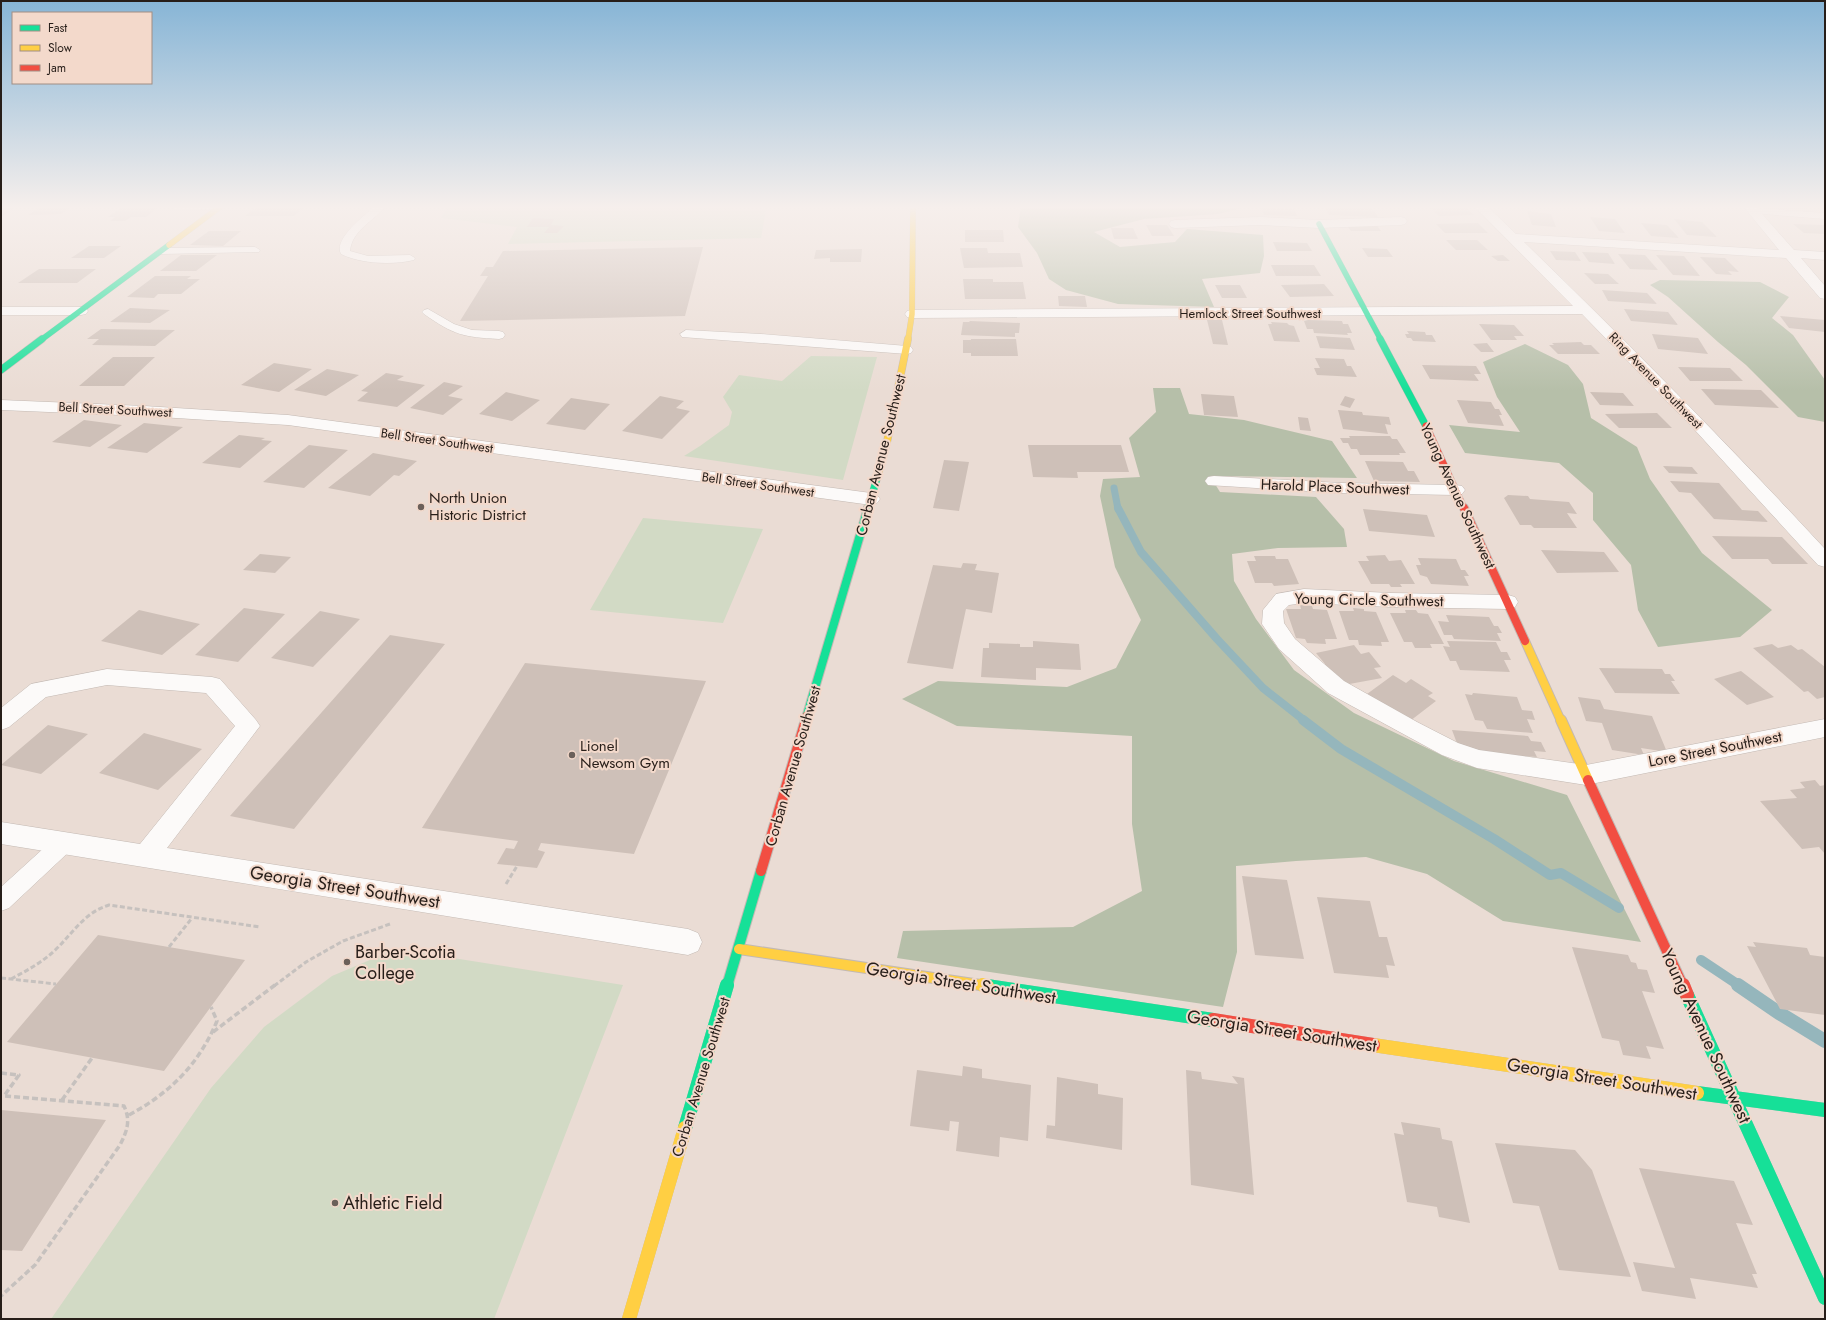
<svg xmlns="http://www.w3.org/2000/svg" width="1826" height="1320" viewBox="0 0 1826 1320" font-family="Jost,sans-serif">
	<rect width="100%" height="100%" fill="#eadcd4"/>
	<path fill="#d2dac5" d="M448,206H732L731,210H766L761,238L508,244L517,227L441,218Z
		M811,356L877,357L843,480L684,456L700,446L729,425L732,412L723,397L739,375L782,381Z
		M643,518L763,529L723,623L590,610Z
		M396,949L623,985L494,1319H51L211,1088L264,1027L332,976Z"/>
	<path fill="#b6bfa9" d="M1021,206H1250L1218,214L1144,219L1094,232L1120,247L1175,242L1187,229L1263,235L1264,256L1260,273L1202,279L1214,307L1118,304L1066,290L1049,279L1037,253L1018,227Z
		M1660,280L1760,282L1789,297L1772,318L1793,335L1825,380V422L1798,417L1746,365L1718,342L1668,297L1650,285Z
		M1525,344L1568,365L1583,384L1591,418L1637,447L1650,479L1702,553L1772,610L1740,637L1658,647L1638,610L1631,565L1593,520V493L1559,463L1465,453L1449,425L1520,432L1497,397L1483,362Z
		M1153,388H1180L1189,414L1244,420L1332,441L1357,478L1210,476L1220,492L1316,497L1344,529L1347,547L1278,548L1232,554L1234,581L1256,619L1294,670L1354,713L1454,761L1567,795L1641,942L1503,921L1427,874L1366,857L1296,861L1236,866L1237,952L1223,1007L897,958L903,931L1073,927L1142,891L1132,824V736L957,726L902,699L938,681L1067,687L1116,668L1141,620L1115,567L1100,496L1103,479L1140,477L1129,438L1156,412Z"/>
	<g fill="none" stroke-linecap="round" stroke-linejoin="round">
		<path stroke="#95b6bc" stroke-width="7" d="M1114,488L1118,509"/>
		<path stroke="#95b6bc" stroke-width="8" d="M1118,508L1141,552L1217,639L1263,688L1305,721"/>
		<path stroke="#95b6bc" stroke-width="10" d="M1303,720L1341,749L1494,839L1550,875L1561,873L1619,908
			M1701,960L1740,986"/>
		<path stroke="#95b6bc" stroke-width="14" d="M1738,985L1779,1013L1825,1041"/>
	</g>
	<path fill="#cec0b8" d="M1,206H17L1,217Z
		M42,206H73L61,214L28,215Z
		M124,206H160L146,217H131L125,221H110L115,217H108Z
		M258,206H306L294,216H245Z
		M738,206H791V208H738Z
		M1324,206L1372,208L1378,217L1329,215Z
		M1761,206H1803L1809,209H1766Z
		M1430,207L1466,208L1474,215L1439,216Z
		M1261,208L1294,209L1297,216L1264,215Z
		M1527,211L1551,214L1556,227L1532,225Z
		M1590,217L1615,219L1625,233L1599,231Z
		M533,218L554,219L551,225L564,226L557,233H544L549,227H527Z
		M1674,219L1702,222L1717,237L1687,235Z
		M1345,223H1375L1381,231H1351Z
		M1478,223L1488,233H1445L1436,224Z
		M1641,223L1667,225L1679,238L1651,236Z
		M1793,224L1825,225V234L1804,233Z
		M1146,225H1167L1174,236H1152Z
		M1111,228H1133L1138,239H1114Z
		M965,230H1003L1004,242H965Z
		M209,231H241L223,246L190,245Z
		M1446,240H1477L1488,250H1456Z
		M1273,242L1307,243L1312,251H1277Z
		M89,246H121L104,258H71Z
		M703,247L685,316L460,321L488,276H480L486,267H493L503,251Z
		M960,248H987L988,253H1020L1023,267L964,268Z
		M1362,248L1387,249L1393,257H1368Z
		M862,249L861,262H830V258L814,259L816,250Z
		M1550,251L1575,252L1581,261L1556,260Z
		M1582,252L1608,253L1615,264L1589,262Z
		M1618,254L1645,255L1658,270L1630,269Z
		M181,255H217L196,271H160Z
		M1503,255L1510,261H1498L1491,256Z
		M1656,255L1684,256L1700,276L1673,275Z
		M1700,257L1725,258L1739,272L1728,271L1732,275L1716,274Z
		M1271,265H1314L1321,276H1276Z
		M39,269H96L77,283H18Z
		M1584,273L1608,274L1619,284H1595Z
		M155,276H191L187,279H200L181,294H158L154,298L127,297Z
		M963,279H993V282H1023L1026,299H965Z
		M1324,284L1334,296L1290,297L1281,285Z
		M1215,285H1240L1247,298H1222Z
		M1602,290L1647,293L1657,304L1608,301Z
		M1058,296H1085L1087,307L1059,306Z
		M130,308L170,310L150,323L110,322Z
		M1624,309L1668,312L1678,325L1631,321Z
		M1780,316L1825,320V332L1789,328Z
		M1207,320H1222L1228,345L1213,344Z
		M1308,320L1342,321L1343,324H1348L1352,333H1347L1348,335L1314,333L1313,329H1307L1304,321Z
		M970,321L1020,323L1019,333H1015V337L961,335L963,322H969Z
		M1271,322L1287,323L1289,325L1294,326L1300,342L1274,341L1268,324H1272Z
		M1479,324L1514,325L1524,336H1514L1517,340H1491Z
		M101,329L175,330L155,346L92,345L99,339H87Z
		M1407,331L1425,332L1426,335H1432L1436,342L1413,341L1411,338H1407L1405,334H1409Z
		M1652,334L1698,338L1708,354L1658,349Z
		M1316,336L1350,338L1355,350L1320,348Z
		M971,339H1016L1018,356H971V353H963V340H971Z
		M1581,342L1584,345H1591L1600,354H1558L1549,345H1554L1552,343Z
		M1487,343L1494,352H1481L1473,344Z
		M113,357H155L124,386H79Z
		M1315,358L1344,359L1347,366H1351L1357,377L1317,375L1314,368H1320Z
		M274,363L312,369L279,392L241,385Z
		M1422,365L1476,366L1481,374H1474L1479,381L1430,379Z
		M1678,367L1730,368L1743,381H1690Z
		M327,369L359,375L326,396L294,390Z
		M386,373L404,376L397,380L425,385L397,407L357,401L368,392L361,391Z
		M444,382L463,386L448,396L463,399L443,415L410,408Z
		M1701,389L1761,390L1779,408L1715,405Z
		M506,392L540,400L512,421L479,414Z
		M1590,392L1623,393L1634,406L1600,405Z
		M1201,394L1234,396L1238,417L1204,415Z
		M660,396L684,401L676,408L690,411L662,439L622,431Z
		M1345,396L1355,399L1350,408L1340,405Z
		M571,398L610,404L585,430L546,424Z
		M1457,400L1491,402L1495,409H1499L1502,415H1499L1504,426L1468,423Z
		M1338,410L1362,412L1363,415L1389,417L1391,425L1385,424L1388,434L1343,429Z
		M1657,413L1672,428H1619L1605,414Z
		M1298,417L1308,418L1311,431L1300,430Z
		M84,420L122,425L90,447L52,442Z
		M144,423L183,427L147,453L107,448Z
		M239,435L265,438L261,440L272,441L240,468L202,463Z
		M1349,436H1390L1392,439H1397L1406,453H1399L1400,455H1360L1357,449H1351L1348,443H1343L1340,438H1350Z
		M309,445L348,450L304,488L263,482Z
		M1028,445H1121L1129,472H1077L1078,478L1033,477Z
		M373,453L417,461L399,476L394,475L370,496L328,488Z
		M944,460L969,462L959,511L933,508Z
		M1365,461L1403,462L1408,471H1414L1420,482L1374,481Z
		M1663,466L1692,467L1698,474L1669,473Z
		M1670,481L1719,483L1742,510L1758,511L1768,522L1714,519L1691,493L1679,492Z
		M1508,495L1528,496L1530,499L1569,502L1577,514L1567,513L1577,528H1534L1531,525H1520L1504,498Z
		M1363,509L1427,515L1435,537L1369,531Z
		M1712,536L1782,537L1808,564H1772L1768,559H1732Z
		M1541,550L1604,552L1619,572L1557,573Z
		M260,554L291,557L275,573L243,570Z
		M1385,555L1389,561L1401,560L1415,584H1400L1402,587H1391L1389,584H1371L1358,561H1369L1366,556Z
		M1254,556H1275L1276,559H1288L1299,584L1274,586L1272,583H1255L1247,561H1256Z
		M1418,558L1456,559L1461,570H1465L1469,576H1464L1469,586L1431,584L1427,577L1420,575L1416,565H1421Z
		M963,563L977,564L975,570L999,573L992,613L966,609L953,669L907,663L933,565L961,568Z
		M1300,605L1312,606L1313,609L1327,610L1337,639H1325L1326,644L1307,643L1305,639L1296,638L1286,609H1301Z
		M244,608L285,614L238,662L195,655Z
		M1353,608L1364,609V611L1376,612L1389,642H1381L1382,646L1359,645L1358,640H1349L1339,611H1354Z
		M139,610L200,624L162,655L101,641Z
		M1405,610H1416L1418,613L1428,614L1444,644H1430L1432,648H1415L1412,642H1404L1390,613H1406Z
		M320,611L360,619L313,667L271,658Z
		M1446,615L1489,617L1494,626H1498L1502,633H1497L1501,641L1454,639L1452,635H1444L1438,621L1449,622Z
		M390,635L445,644L294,829L230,816Z
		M1033,641L1079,644L1081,670L1036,668V680L981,677L983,648H989V643L1020,644V647H1033Z
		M1447,641L1496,642L1501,652H1507L1511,660H1504L1510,672L1460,670L1456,661H1450L1443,646L1450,647Z
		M1772,644L1778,648L1791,645L1798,650L1802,649L1825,667V697L1817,699L1808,691L1804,692L1753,648Z
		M1354,645L1361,654L1369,652L1381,667L1374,668L1382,678L1344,685L1335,673L1329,674L1321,665L1325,664L1316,653Z
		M525,663L706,681L634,854L541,843L538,850L545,852L537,868L497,864L506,848L514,849L518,841L422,828Z
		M1599,668L1662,669L1665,674H1670L1675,681H1671L1680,694L1615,693Z
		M1741,671L1774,697L1747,705L1714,679Z
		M1393,675L1406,683L1411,679L1433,693L1428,696L1436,701L1410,721L1367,694Z
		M1473,693L1517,697L1522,710L1532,711L1535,720L1527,719L1533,733L1487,729L1483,721L1475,720L1465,694L1472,695Z
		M1578,697L1600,700L1604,709L1652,716L1667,752L1641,748L1644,755L1612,750L1602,723L1586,721Z
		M48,725L88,734L41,774L1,765Z
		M1452,730L1528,736L1531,741L1541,742L1546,752L1534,751L1537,757L1481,753L1479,750L1463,749L1458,746Z
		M144,733L202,749L158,790L99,773Z
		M1815,780L1820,786L1825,785V854L1819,847L1802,849L1760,801L1797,798L1790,790L1805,788L1800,782Z
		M1242,876L1287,880L1304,959L1255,955Z
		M1317,897L1370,901L1379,937H1387L1395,966L1386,965L1389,978L1334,973Z
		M98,935L245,960L164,1071L7,1042Z
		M1753,942L1807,948L1810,955L1825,957V1015L1780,1009L1747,946L1756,947Z
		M1572,947L1628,955L1631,962L1636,963L1638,969L1647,970L1655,993L1642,991L1664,1049L1646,1046L1651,1059L1623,1055L1619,1041L1602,1038Z
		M963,1066L982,1069V1078L1031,1085L1028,1141L1000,1137L999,1157L956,1151L959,1122L950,1121L949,1131L910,1126L917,1070L962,1076Z
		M1186,1070L1201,1072L1202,1079L1238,1084L1232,1076L1244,1078L1254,1195L1191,1185Z
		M1057,1077L1098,1084V1094L1123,1098L1122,1150L1046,1138L1047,1125L1055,1126Z
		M1,1110L106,1120L22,1251L1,1250Z
		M1401,1122L1440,1128L1442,1139L1452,1141L1470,1223L1439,1217L1437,1207L1407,1202L1394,1133L1404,1135Z
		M1495,1143L1575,1150L1592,1170L1631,1277L1559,1270L1539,1206L1513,1203Z
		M1639,1168L1734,1181L1753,1225L1736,1223L1757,1274H1752L1758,1288L1690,1278L1696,1299L1642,1291L1633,1262L1675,1268Z"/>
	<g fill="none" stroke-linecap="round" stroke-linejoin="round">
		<g stroke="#c3b9b3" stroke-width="1">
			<path id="lane" d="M173,206H225L220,209L177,210L174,209Z
				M375,206H386C374,221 352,230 350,251L368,256L410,255L415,258L414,260C393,265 361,264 341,254C333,239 365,215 375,206Z
				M1754,208L1825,213V219L1751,213L1749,211Z
				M255,247L260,250L259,252L161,254L156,251L161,248Z
				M428,309L454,324L472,330L499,331L503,332L505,335L503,338L499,339C463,337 454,335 424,314L422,312L424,310Z
				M686,330L761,334L907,346L911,347L913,350L911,353L907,354L682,337L680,334Z
				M64,834L72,837L75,843L72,849L9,908L1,911V887L56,837Z"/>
		</g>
		<g stroke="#c3b9b3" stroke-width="1">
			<path id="street" d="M1474,206H1487L1516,234L1779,250L1743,206H1755L1794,250L1825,252V260L1801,258L1825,286V299L1820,298L1786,258L1524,242C1627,342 1728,444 1825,549V567L1818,565L1693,428L1582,314L912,318L907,317L905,314L907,311L912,310L1573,306Z
				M1260,217L1319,220L1401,217L1405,218L1407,221L1405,224L1401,225L1319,228L1260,225L1175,228L1171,227L1169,224L1171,221L1175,220Z
				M1,307H81L86,308L88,311L86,314L81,315H1Z
				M1,400L144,406L288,415L871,493L877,495L880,499L877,503L871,505L288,425L144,416L1,410Z
				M1214,476L1340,483L1456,485L1462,486L1465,490L1462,494L1456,495L1340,493L1208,485L1205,481L1208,477Z
				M1304,589L1391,593L1508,595L1515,597L1518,602L1515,607L1508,609L1391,607L1304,603L1289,605L1283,611L1284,623L1295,639L1344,681L1417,722L1458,743L1479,750L1586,765L1825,719V737L1586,785L1477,768L1442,755L1328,693L1279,649L1262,624L1263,610L1276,594Z
				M107,669L212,677L220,679L256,720L260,726L167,848L688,929L698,933L702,942L698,951L688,955L1,844V822L140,844L235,726L206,693L107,685L46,697L9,727L1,730V708L31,684Z"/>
		</g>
		<g stroke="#c3b9b3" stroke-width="6">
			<path id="fast-far4" d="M1319,224L1381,340
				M41,340L169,245"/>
		</g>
		<g stroke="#c3b9b3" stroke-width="8">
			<path id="fast-far3" d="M1380,339L1426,426
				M1,370L42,339
				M868,509L877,478"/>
		</g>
		<g stroke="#c3b9b3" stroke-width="10">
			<path id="fast-far2" d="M807,715L868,508"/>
		</g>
		<g stroke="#c3b9b3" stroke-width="12">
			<path id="fast-far1" d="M727,986L761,871
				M987,986H990"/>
		</g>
		<g stroke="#c3b9b3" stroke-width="14">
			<path id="fast" d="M987,986L1213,1020
				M1687,995L1825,1298
				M1697,1093L1825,1110
				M685,1128L727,985"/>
		</g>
		<g stroke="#c3b9b3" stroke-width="6">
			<path id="slow-far4" d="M169,245L221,206
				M908,340L912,314L913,206"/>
		</g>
		<g stroke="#c3b9b3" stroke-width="8">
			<path id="slow-far3" d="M877,478L887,442L908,339"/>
		</g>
		<g stroke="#c3b9b3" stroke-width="10">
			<path id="slow-far2" d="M1525,641L1561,721"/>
		</g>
		<g stroke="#c3b9b3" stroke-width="12">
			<path id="slow-far1" d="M1561,720L1588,780
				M739,949L987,986"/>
		</g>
		<g stroke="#c3b9b3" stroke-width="14">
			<path id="slow" d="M983,985L987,986
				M1373,1045L1697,1093
				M629,1319L685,1128"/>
		</g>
		<g stroke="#c3b9b3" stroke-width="8">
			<path id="jam-far3" d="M1426,426L1464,509"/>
		</g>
		<g stroke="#c3b9b3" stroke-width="10">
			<path id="jam-far2" d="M1464,508L1525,641
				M805,721L807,715"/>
		</g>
		<g stroke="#c3b9b3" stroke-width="12">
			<path id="jam-far1" d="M1588,780L1683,986
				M761,871L806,720"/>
		</g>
		<g stroke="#c3b9b3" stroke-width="14">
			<path id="jam" d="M1683,985L1687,995
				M1213,1020L1373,1045"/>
		</g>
		<path stroke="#c6c1be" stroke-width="3" stroke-dasharray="5 2.5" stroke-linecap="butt" d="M506,884L517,866
			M169,947L192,918
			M1,978L56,984
			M11,979C26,971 41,963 53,952C72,935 83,913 109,905L260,927
			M274,986L306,962L343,941L390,924"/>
		<path stroke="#c6c1be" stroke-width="3.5" stroke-dasharray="6 3" stroke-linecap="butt" d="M213,1032L275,985
			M1,1073L19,1075L4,1096L124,1106C131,1121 127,1131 120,1145L35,1265L1,1296
			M62,1100L92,1058
			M129,1115C170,1093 199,1064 217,1021L211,1007"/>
		<use href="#lane" fill="#fcfaf9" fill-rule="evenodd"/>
		<use href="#street" fill="#fcfaf9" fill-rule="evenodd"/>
		<use href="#fast-far4" stroke="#16e098" stroke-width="5.5"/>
		<use href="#fast-far3" stroke="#16e098" stroke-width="7"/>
		<use href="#fast-far2" stroke="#16e098" stroke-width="8"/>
		<use href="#fast-far1" stroke="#16e098" stroke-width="10"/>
		<use href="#fast" stroke="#16e098" stroke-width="14"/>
		<use href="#slow-far4" stroke="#ffcf43" stroke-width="5.5"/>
		<use href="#slow-far3" stroke="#ffcf43" stroke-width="7"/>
		<use href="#slow-far2" stroke="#ffcf43" stroke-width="8"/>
		<use href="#slow-far1" stroke="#ffcf43" stroke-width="10"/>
		<use href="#slow" stroke="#ffcf43" stroke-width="14"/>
		<use href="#jam-far3" stroke="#f24e42" stroke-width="7"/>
		<use href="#jam-far2" stroke="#f24e42" stroke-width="8"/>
		<use href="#jam-far1" stroke="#f24e42" stroke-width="10"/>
		<use href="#jam" stroke="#f24e42" stroke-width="14"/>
	</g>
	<linearGradient id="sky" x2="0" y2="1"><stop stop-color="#87b5d6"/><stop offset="0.53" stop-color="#f6efec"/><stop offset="1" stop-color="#f6efec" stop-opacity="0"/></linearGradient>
	<rect width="1826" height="391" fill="url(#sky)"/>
	<g fill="#6b605a" stroke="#f3d9cb" stroke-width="1.5">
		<circle cx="421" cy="507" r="4"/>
		<circle cx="572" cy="755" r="4"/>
		<circle cx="347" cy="962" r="4"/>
		<circle cx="335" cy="1203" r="4"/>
	</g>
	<g text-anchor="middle" stroke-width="4" stroke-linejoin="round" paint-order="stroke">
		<g font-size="13" fill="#271e19" stroke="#f3d9cb">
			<text x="1250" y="318">Hemlock Street Southwest</text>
			<text transform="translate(1656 380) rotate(46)" y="5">Ring Avenue Southwest</text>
			<text transform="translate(115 409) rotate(3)" y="5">Bell Street Southwest</text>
			<text transform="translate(437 440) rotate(8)" y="5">Bell Street Southwest</text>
			<text transform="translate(758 484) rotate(8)" y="5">Bell Street Southwest</text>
		</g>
		<g font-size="15" fill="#271e19" stroke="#f3d9cb">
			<text transform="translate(881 455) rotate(-76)" y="5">Corban Avenue Southwest</text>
			<text transform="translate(1335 487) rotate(2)" y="5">Harold Place Southwest</text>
			<text transform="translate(1458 496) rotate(65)" y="5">Young Avenue Southwest</text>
			<text transform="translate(1369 600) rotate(1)" y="5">Young Circle Southwest</text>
			<text transform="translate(1715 749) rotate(-11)" y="5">Lore Street Southwest</text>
			<text transform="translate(793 766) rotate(-74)" y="5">Corban Avenue Southwest</text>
			<text transform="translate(701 1077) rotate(-73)" y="5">Corban Avenue Southwest</text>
		</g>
		<g font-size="15" fill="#271e19" stroke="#f3d9cb" text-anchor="start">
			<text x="429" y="503">North Union<tspan x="429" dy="17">Historic District</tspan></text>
			<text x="580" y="751">Lionel<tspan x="580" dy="17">Newsom Gym</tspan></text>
		</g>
		<g font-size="18" fill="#271e19" stroke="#f3d9cb">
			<text transform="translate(345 887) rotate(9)" y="6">Georgia Street Southwest</text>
			<text transform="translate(961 983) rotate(9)" y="6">Georgia Street Southwest</text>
			<text transform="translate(1282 1031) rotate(9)" y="6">Georgia Street Southwest</text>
			<text transform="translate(1706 1036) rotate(65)" y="6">Young Avenue Southwest</text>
			<text transform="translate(1602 1079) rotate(9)" y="6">Georgia Street Southwest</text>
		</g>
		<g font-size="18" fill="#271e19" stroke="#f3d9cb" text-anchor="start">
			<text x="355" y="958">Barber-Scotia<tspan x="355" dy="21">College</tspan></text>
			<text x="343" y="1209">Athletic Field</text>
		</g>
	</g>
	<rect width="1826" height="1320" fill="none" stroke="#271e19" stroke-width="4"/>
	<rect x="12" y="12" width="140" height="72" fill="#f3d9cb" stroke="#a18e84"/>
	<rect x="20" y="25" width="20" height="6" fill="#16e098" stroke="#a18e84"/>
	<text x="48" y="32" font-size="12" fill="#271e19">Fast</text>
	<rect x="20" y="45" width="20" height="6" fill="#ffcf43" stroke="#a18e84"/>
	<text x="48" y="52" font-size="12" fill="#271e19">Slow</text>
	<rect x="20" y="65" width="20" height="6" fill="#f24e42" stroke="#a18e84"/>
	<text x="48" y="72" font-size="12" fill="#271e19">Jam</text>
</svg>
